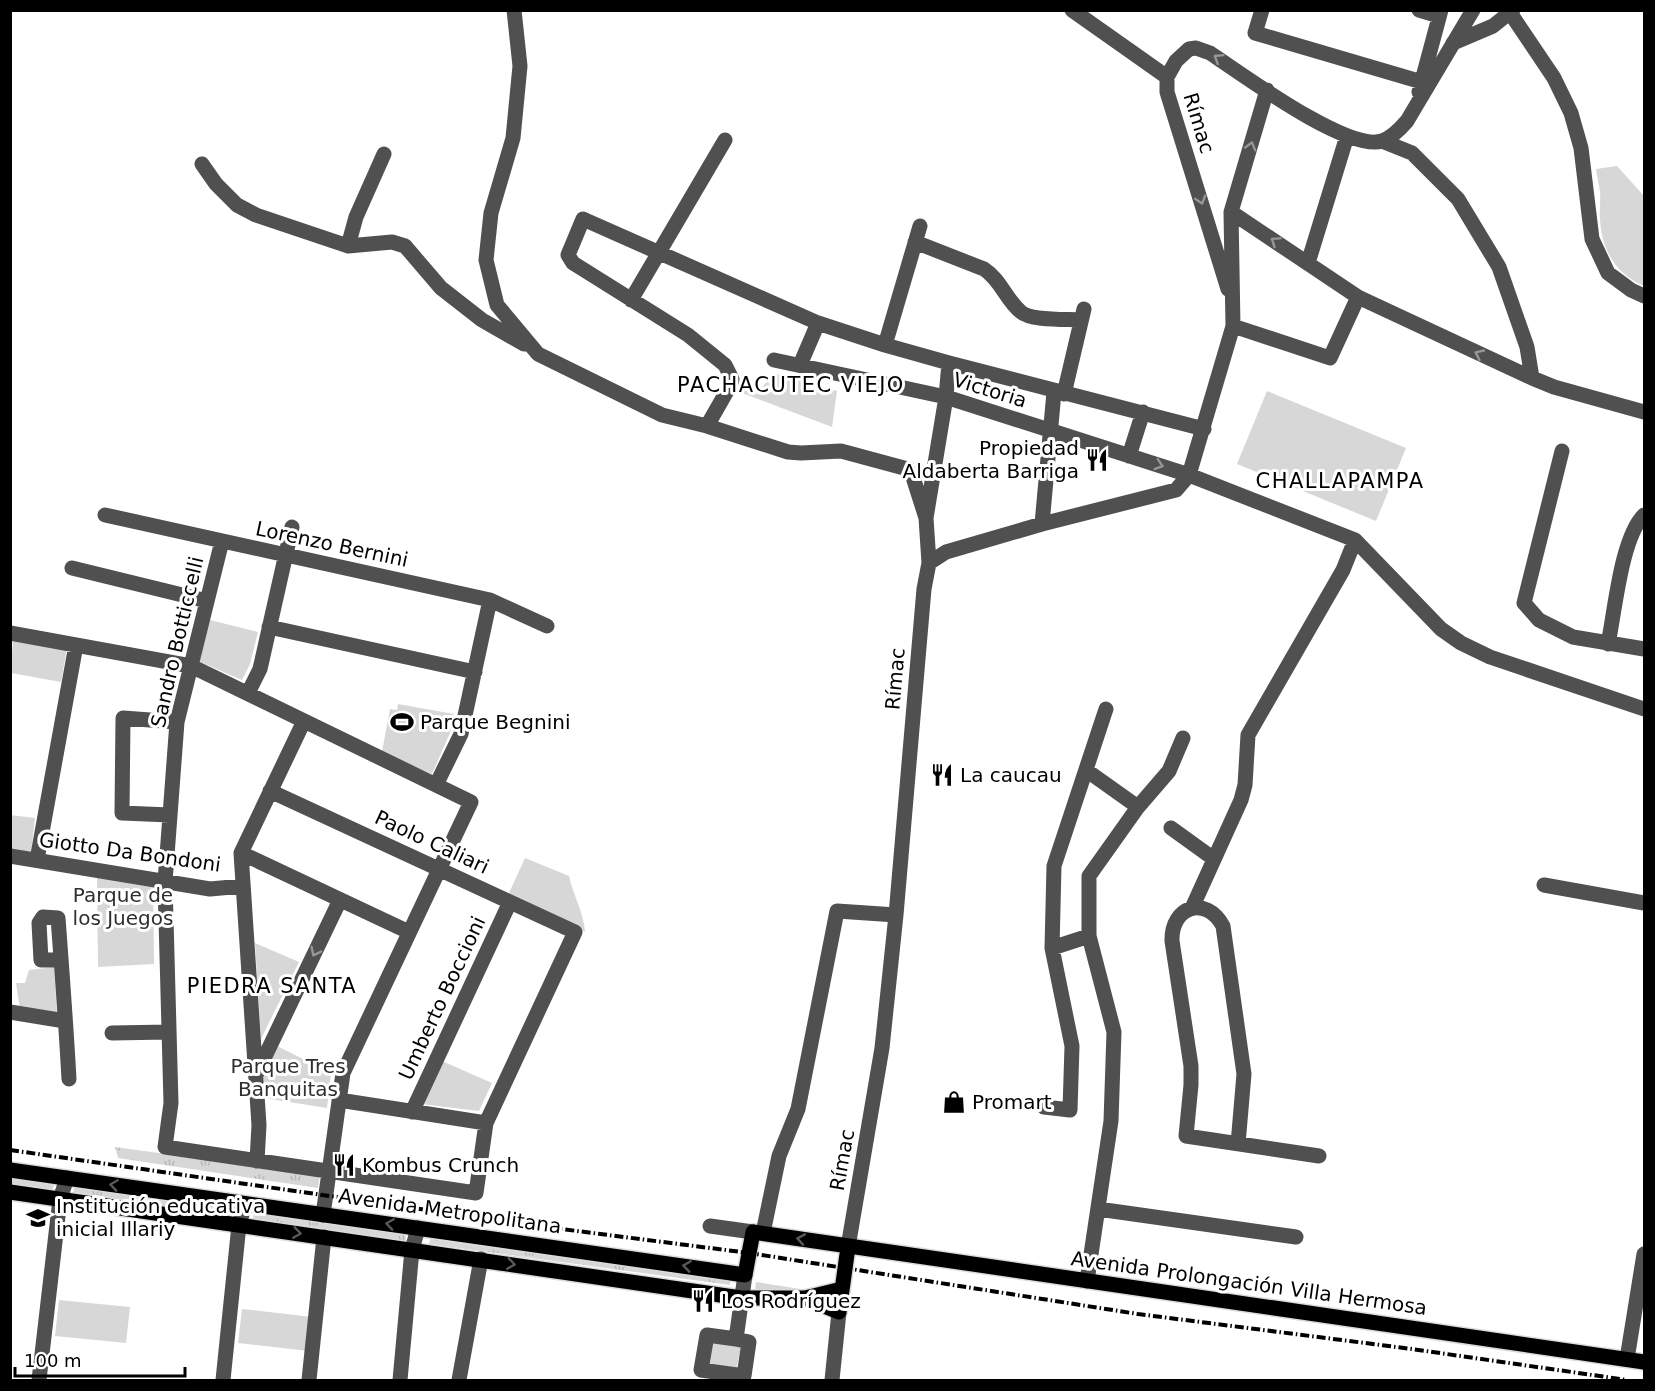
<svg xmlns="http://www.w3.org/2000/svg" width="1655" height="1391" viewBox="0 0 1655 1391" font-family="'DejaVu Sans',sans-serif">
	<defs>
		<pattern id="grass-tufts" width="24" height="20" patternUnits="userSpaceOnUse" patternTransform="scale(1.5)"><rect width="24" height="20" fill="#d7d7d7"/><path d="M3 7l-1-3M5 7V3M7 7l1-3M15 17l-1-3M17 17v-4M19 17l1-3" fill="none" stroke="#b7b7b7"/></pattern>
	</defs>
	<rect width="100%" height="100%" fill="#fff"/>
	<path fill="url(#grass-tufts)" d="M115,1147L320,1175L318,1188L118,1158Z
		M10,1178L54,1185L52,1191L11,1186Z
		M74,1187L233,1208L230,1215L73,1195Z
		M254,1212L405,1234L406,1242L253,1220Z
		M430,1239L730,1280V1285L429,1244Z
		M756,1282L826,1293L755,1291Z"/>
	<path fill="#d7d7d7" d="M1617,166L1644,196V286C1616,274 1602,251 1600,220C1599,211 1601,201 1600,192C1599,184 1597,177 1596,169Z
		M773,373L837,391L832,427L742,393L745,379L762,388Z
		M1267,391L1406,448L1376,521L1237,464Z
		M206,619L258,632L250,664L242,680L196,660Z
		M13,638L67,648L61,682L11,673Z
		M398,704L454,714L450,733L432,774L382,752L390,709L397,710Z
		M10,815L35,818L31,853L11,849Z
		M525,858L569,876C573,895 584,913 585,932L568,921L509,893Z
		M97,877L153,886L154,964L98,967Z
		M255,943L299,962L261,1039Z
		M54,967L57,1014L20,1010L16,983H25L29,970Z
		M275,1045L331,1073L327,1108L264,1098V1070Z
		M442,1061L492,1083L479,1111L421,1104Z
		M59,1300L130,1307L126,1343L55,1336Z
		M242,1309L312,1317L308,1351L238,1343Z
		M710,1342L741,1347L736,1371L707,1365Z"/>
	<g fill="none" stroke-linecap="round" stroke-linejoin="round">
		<g stroke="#dbdbdb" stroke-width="18">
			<path id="major" d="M10,1170L745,1275L753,1232L1644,1362
				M10,1192L741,1298H805L842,1289
				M805,1298L839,1312L848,1247"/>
		</g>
		<path stroke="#505050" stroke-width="15" d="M514,10L520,66L513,138L491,213L486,260L497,305L538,354L662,415L707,426L788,452L801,453L841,451L904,468L912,474L926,518
			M1072,10L1167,77
			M1262,10L1255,33L1422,82
			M1419,10L1439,16
			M1511,14L1554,78L1571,113L1581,148L1592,239L1608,273L1631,290L1644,296
			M1453,43L1493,26L1513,10
			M1419,92L1441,10
			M1382,141L1412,153L1458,199L1499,267L1527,347L1532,378
			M202,164L216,184L237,205L256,215L348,246L392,242L405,246L441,288L482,320L524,344
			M1231,212L1358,297L1532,378L1554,387L1644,412
			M915,242L984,269C1001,280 1006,300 1021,312C1031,321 1067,319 1081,320
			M348,246L356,217L384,154
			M1308,263L1347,136
			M1228,289L1167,92V77L1176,61L1189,49L1196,48L1210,53C1242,74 1347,152 1382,141C1391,138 1401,128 1407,121L1473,10
			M631,300L725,140
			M1233,326L1330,358L1358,297
			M885,345L920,226
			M774,360L946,397L1189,475L1355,540L1441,629L1461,643L1490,657L1644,709
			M800,365L818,323
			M1064,394L1084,309
			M707,426L731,384L732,379L725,365L688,335L573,263L568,255L583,219L818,323L885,345L949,363L1204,429
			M1562,451L1524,603L1539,620L1573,637L1644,649
			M1129,456L1143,412
			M105,515L490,600L547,626
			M1042,524L1054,392
			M222,541L177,722L165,882L171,1103L165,1147L476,1193L486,1123L575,932L270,791
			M929,563L926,518L946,397L949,363
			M72,568L207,601
			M269,627L475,672
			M10,633L191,666L471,802L343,1073L323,1215
			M1608,644C1615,611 1621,538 1644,515
			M248,693L260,669L292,527
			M1086,770L1138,807
			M436,785L461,734L490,600
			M170,815L122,813L123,718L177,722
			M1171,828L1214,859
			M241,853L409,932
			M10,856L210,889L243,886
			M37,860L76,645
			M1544,885L1644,903
			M1192,908L1241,800L1245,785L1248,735L1343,570L1355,540
			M1052,948L1089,936
			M61,960H41L39,923L43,917L58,918C62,971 66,1025 69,1079
			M10,1012L65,1021
			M112,1033L169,1032
			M257,1073L340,900
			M339,1100L486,1123
			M1044,1107L1070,1110L1072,1046L1052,948L1054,866L1106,709
			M412,1112L510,902
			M1238,1144L1244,1074L1223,926C1206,895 1171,906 1172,941L1191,1066V1085L1186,1136L1319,1156
			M257,1161L259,1125L241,853L304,721
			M1098,1209L1296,1237
			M710,1226L753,1232
			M763,1233L779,1156L798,1109L837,911L896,915
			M848,1247L882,1048L896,915L924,589L929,563L946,552L1042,524L1176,490L1189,475L1233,326L1231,212L1267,90
			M1087,1281L1111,1121L1114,1032L1089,936V876L1138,807L1169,771L1183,738
			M736,1339L749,1342L744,1376L701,1370L707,1335L736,1339L745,1275
			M1627,1359L1644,1254
			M39,1380L60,1199L67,1178
			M223,1380L239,1225L245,1204
			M309,1380L324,1237
			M400,1380L412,1250L418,1228
			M459,1380L481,1259
			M832,1380L839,1312"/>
		<use href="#major" stroke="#000" stroke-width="15"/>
		<path stroke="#000" stroke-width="4" stroke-dasharray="9 3 1.5 3" stroke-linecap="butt" d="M10,1150L538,1226L749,1253L1138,1314L1412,1349L1627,1380"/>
	</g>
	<defs><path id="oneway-chevron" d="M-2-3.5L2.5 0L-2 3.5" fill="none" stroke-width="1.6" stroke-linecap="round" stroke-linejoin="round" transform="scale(1.5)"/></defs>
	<g stroke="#969696">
		<use href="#oneway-chevron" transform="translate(1218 58) rotate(-148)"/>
		<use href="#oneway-chevron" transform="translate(1251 146) rotate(-74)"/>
		<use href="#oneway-chevron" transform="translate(1201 200) rotate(73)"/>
		<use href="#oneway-chevron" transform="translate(1275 241) rotate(-146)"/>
		<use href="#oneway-chevron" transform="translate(1479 354) rotate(-155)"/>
		<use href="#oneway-chevron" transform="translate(1159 465) rotate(18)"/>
		<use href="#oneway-chevron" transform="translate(315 952) rotate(116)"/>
	</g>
	<g stroke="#595959">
		<use href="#oneway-chevron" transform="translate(114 1185) rotate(-172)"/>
		<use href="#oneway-chevron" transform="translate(390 1224) rotate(-172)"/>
		<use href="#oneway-chevron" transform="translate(297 1233) rotate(8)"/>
		<use href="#oneway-chevron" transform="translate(801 1239) rotate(-170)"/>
		<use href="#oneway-chevron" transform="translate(511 1264) rotate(8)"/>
		<use href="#oneway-chevron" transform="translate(687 1266) rotate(-172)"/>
	</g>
	<defs>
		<g id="restaurant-bare" transform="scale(1.8)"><path d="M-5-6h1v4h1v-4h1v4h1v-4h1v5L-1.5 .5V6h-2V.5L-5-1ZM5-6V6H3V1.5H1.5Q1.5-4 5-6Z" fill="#000" stroke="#fff" stroke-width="2.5" paint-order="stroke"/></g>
		<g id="stadium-bare" transform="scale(1.8)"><path d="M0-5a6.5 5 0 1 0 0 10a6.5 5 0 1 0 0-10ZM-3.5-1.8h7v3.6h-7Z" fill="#000" stroke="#fff" stroke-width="2.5" paint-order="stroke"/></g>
		<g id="shop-bare" transform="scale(1.8)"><path d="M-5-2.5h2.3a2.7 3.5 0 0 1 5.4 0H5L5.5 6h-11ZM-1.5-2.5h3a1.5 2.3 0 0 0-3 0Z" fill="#000" stroke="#fff" stroke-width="2.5" paint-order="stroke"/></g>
		<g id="school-bare" transform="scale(1.8)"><path d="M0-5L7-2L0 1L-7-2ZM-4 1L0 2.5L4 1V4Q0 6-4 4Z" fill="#000" stroke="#fff" stroke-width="2.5" paint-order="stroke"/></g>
	</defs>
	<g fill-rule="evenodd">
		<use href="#restaurant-bare" x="1097" y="460"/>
		<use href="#stadium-bare" x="402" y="722"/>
		<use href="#restaurant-bare" x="942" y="775"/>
		<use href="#shop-bare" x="954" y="1102"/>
		<use href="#restaurant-bare" x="344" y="1165"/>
		<use href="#school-bare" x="38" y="1218"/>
		<use href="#restaurant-bare" x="703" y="1301"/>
	</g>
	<g text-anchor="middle" stroke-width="6" stroke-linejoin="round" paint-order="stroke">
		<g font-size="20" fill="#000" stroke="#fff">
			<text transform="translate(1199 123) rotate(73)" y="7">Rímac</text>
			<text transform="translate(990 390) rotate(17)" y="7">Victoria</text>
			<text transform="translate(332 544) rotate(12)" y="7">Lorenzo Bernini</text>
			<text transform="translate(177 642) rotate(-77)" y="7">Sandro Botticcelli</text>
			<text transform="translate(895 679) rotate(-85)" y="7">Rímac</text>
			<text transform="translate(432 842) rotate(25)" y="7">Paolo Caliari</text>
			<text transform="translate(130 852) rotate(8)" y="7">Giotto Da Bondoni</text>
			<text transform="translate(442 998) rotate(-65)" y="7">Umberto Boccioni</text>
			<text transform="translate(842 1160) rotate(-80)" y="7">Rímac</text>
			<text transform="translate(450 1211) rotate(8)" y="7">Avenida Metropolitana</text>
			<text transform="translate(1249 1283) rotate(8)" y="7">Avenida Prolongación Villa Hermosa</text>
		</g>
		<g font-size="20" fill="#000" stroke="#fff" text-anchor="start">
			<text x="1079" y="455" text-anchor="end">Propiedad<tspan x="1079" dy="23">Aldaberta Barriga</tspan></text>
			<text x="420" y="729">Parque Begnini</text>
			<text x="960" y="782">La caucau</text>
			<text x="972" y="1109">Promart</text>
			<text x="362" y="1172">Kombus Crunch</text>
			<text x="56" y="1213">Institución educativa<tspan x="56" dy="23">inicial Illariy</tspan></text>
			<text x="721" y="1308">Los Rodríguez</text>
		</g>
		<g font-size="20" fill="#2e2e2e" stroke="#fff">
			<text x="123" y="902">Parque de<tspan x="123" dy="23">los Juegos</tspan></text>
			<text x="288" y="1073">Parque Tres<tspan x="288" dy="23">Banquitas</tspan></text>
		</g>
		<g font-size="21" letter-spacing="1.5" fill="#000" stroke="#fff">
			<text x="791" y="392">PACHACUTEC VIEJO</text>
			<text x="1340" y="488">CHALLAPAMPA</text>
			<text x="272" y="993">PIEDRA SANTA</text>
		</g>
	</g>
	<rect width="1655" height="1391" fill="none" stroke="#000000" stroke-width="24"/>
	<path d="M15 1367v9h170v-9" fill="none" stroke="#000000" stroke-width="3"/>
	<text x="24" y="1367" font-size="18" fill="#000000" stroke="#ffffff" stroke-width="4.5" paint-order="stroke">100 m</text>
</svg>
